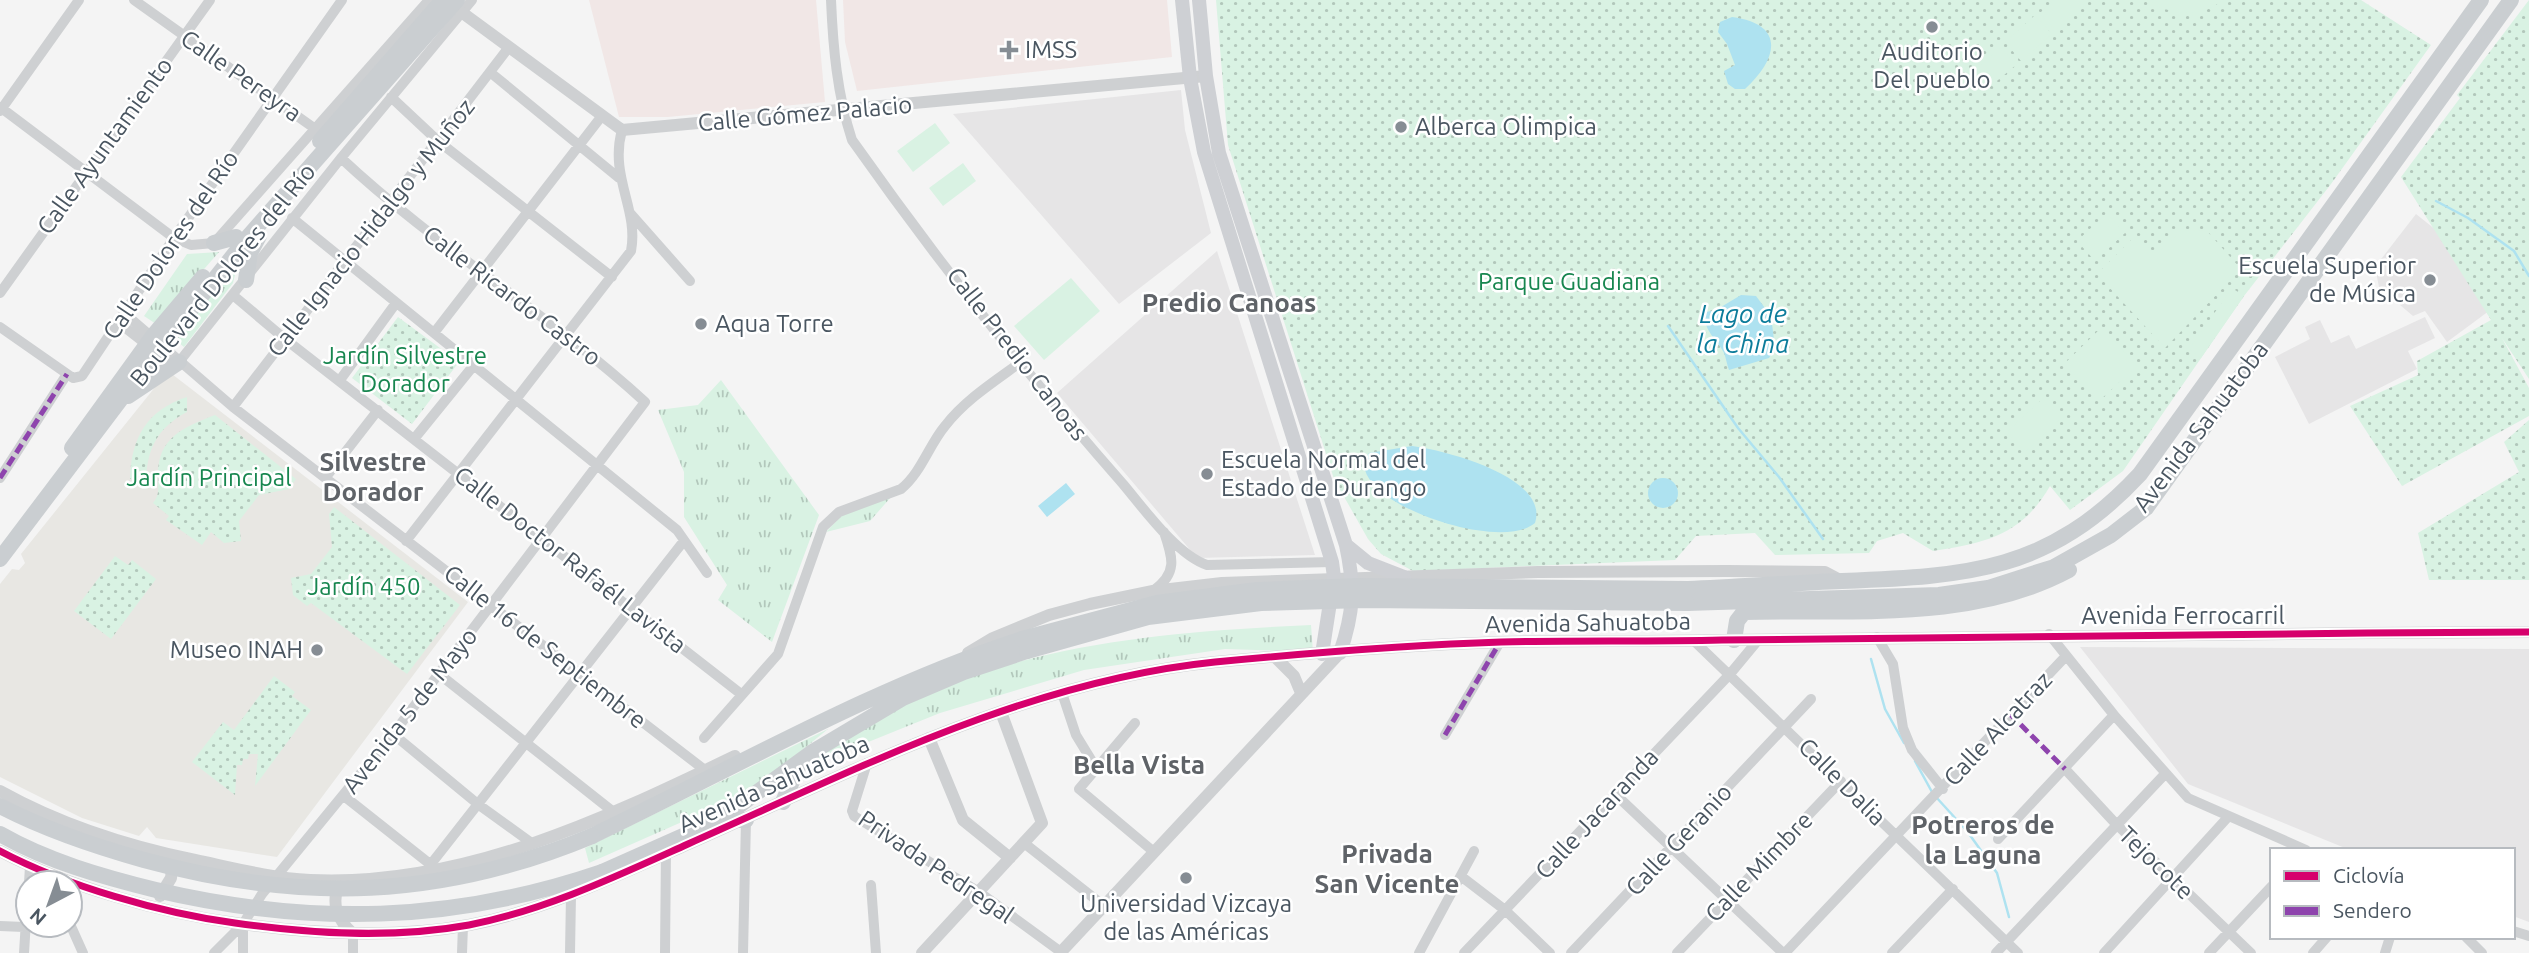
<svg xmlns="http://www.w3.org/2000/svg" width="2529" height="953" viewBox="0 0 2529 953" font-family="Ubuntu,sans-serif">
	<defs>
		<pattern id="grass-tufts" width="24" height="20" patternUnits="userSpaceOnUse" patternTransform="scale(1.75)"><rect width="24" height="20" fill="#d9f2e3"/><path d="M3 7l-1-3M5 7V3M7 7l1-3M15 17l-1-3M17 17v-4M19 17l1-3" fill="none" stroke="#b2c7bb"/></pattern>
		<pattern id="park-dots" width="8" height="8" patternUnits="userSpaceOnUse" patternTransform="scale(1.75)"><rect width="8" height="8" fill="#d9f2e3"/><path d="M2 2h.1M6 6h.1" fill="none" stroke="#b2c7bb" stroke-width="1.8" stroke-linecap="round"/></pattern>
	</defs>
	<rect width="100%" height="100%" fill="#f4f4f4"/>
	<path fill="#e8e7e3" d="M168,371L468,602L277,857L156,838L147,827L139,836L82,818L0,777V584L12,569L19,570L25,563L21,554Z"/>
	<path fill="#e6e5e6" d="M1181,90L1185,130L1211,233L1119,304L953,114Z
		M2416,214L2456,246L2493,308L2447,342L2425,311L2413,316L2379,287L2375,267Z
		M1217,251L1315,555L1197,558L1057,393Z
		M2425,317L2435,338L2408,351L2417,369L2309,424L2275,357L2310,339L2305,327L2320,320L2331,343L2349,335L2356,349Z
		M2080,647L2529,649V922L2513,916V850H2350L2188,784Z"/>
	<path fill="#f1e7e6" d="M589,0H816L825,102L668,117H619Z
		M843,0H1167L1172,57L857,91L845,42Z"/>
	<path fill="url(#grass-tufts)" d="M219,252L156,324L144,316L187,254Z
		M239,258L233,283L184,347L174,339Z
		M721,380L819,515L772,642L718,600L727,585L684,517V472L658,410L698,405Z
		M891,497L870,521L826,532L843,514Z
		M1311,625L1313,652L1225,649L1084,670L940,713L804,768C839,743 874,720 912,701C1033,642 1179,631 1311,625Z
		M828,729L752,791L589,863L585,848Z"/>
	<path fill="url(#park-dots)" d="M1216,0H2361L2431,45L2331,184L2244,296L2123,471L2070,510L2050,486C2022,535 1985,543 1933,551L1903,533L1877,541L1869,553L1775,555L1755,533L1696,536L1675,560L1413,571L1381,554L1368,539L1334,479L1228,145Z
		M2529,0V379L2502,338L2529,388V416L2402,486L2350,406L2418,375L2417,361L2491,320L2401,177L2460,98L2457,95Z
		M398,317L459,362L412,424L352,378Z
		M187,397V412C159,427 148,446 146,478L130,479C131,438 147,410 187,397Z
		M215,415L296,479L289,489L259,495L239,521L241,541L224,543L211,532L202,545L166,520L169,516L153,503C160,494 158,488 158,477C157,438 182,428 215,415Z
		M2529,420V580H2429L2418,533L2519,472L2504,442Z
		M334,507L460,605L407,674L311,603L307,606L293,595L291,578L311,574L332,547L329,514Z
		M115,556L128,565L132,560L156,579L111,639L74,611Z
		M274,676L295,692L292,696L311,710L255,786L258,754H249L248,759H243L242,765H237L235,795L192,762L223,722L234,730Z"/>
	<path fill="#d9f2e3" d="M2054,0H2082L2085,4L2055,30L2040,13Z
		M2146,0H2222C2202,20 2167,14 2146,0Z
		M2035,15L2052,34L2021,61L2005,42Z
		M2001,47L2016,65L1985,91L1971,74Z
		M935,123L950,143L913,172L897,151Z
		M963,163L976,181L943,206L929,188Z
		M2107,213L2125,233L2095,261L2077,241Z
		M2181,230L2207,231L2241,269L2165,348L2097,274L2136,235L2156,256Z
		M1071,278L1100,311L1044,360L1014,326Z
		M2232,288L2244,296L2201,358L2189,349Z
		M2102,327L2137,366L2099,401L2064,364Z
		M2041,400L2060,419L2025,452L2007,432Z"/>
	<path fill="#aee2f0" d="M1732,17C1786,24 1778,59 1745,89H1735L1728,84L1724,71L1735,65L1727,44L1718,32L1720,22Z
		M1741,295L1756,296L1771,316L1775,348L1769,358L1729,370C1727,365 1726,358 1724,353C1717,339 1701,329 1706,312L1716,310Z
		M1412,446C1444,450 1550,477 1535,523C1497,555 1336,496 1369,453Z
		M1648 493a15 15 0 1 1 30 0a15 15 0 1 1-30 0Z
		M1066,483L1075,494L1047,517L1038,506Z"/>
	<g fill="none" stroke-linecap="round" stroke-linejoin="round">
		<path stroke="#aee2f0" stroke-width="2.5" d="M2436,201L2468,218L2514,251L2529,276
			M1668,326L1738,428L1779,477L1823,539
			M1871,659L1885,709L1904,743
			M1915,761L1932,792
			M1936,797L1967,831L1997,873L2009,917"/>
		<path stroke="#ced0d2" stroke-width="10" d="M134,0L314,128
			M831,0C833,47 837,94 852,140C936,259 1027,375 1123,484C1144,509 1177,555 1207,565L1332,562
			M491,73L619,178
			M391,97L438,141L612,277
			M0,107L174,238L191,245L214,243L429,0
			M0,111L79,0
			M630,213L690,281
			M292,218L677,530L707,573
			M0,293L210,0
			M234,296L285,339L741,694
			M124,313L233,407L710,774
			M118,322L169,362H178
			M0,327L73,378L82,376L174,238L342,0
			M434,333L601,117
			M179,362L341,158L472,0
			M340,380L396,303
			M233,407L509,47
			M414,439L474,365
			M326,477L378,410
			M0,478L67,374
			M406,541L631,251C639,209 609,177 622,130
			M1153,591C1178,573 1173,558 1164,532
			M2049,634L2114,715L2188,798L2306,850
			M1877,637L1893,664L1903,728L1912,750L1943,789
			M1694,641L2018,953
			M439,674L616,814
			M1062,693L1076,735L1095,766
			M1135,723L1079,789L1154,852
			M393,734L479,805L533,844
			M1445,735L1500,642
			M704,738L778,654L823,527L839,512L901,489C921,473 929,445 945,426C965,400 995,381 1021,362
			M867,763L852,811L854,816L979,892L1061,952
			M2065,769L2116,824L2251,953
			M1615,794L1783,953
			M344,796L435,868
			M1998,839L2114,715
			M1024,843L1104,906
			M431,864L683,542
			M1462,877L1505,910L1550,953
			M29,883L30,866
			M871,885L876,953
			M70,924L83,953
			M243,924V953
			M0,926L24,927
			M2513,931L2529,936
			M353,934V953
			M2466,937L2482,953
			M24,953L28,888
			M214,953L243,924L262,894L393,734L645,402C549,314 436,247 341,158
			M462,953L463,926
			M570,953L571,895
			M665,953L666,849
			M743,953L746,820
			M1419,953L1474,851
			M1464,953L1730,674L1759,639
			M1571,953L1811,699
			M1677,953L1841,781
			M1785,953L2066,656
			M1892,953L1953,889
			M1996,953L2165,774
			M2104,953L2228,817
			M2209,953L2272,886
			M2313,953L2327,937
			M2385,953L2390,937"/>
		<path stroke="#ced0d2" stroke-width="12" d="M445,0L622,130L1206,76
			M968,653L993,638L1049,615L1090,604L1153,591L1222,583L1538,572L1727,571L1825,572L1842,581
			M1276,658L1294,676L1301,693
			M929,738L963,820L1010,858
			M0,791C61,825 127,846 195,860C233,868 271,878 310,880C461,887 602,820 735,756
			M0,851C66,886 161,913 235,923C312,934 392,939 469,925C546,910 617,876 688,844C857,769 1028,681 1215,662C1309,653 1405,645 1501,642C1574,640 1648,642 1722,640C1991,635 2260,634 2529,632
			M340,883C330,903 337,919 353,934
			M160,896L171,878L173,858
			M922,953L1042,823L1001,712
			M1060,953L1340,653"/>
		<path stroke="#ced0d4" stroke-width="14" d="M1182,0L1190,78L1204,152L1332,562L1334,577L1322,654
			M1199,0L1206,76L1219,153L1346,545C1355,587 1354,612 1340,653
			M1346,545L1368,563L1404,577"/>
		<path stroke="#caced1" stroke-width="16" d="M320,141L443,0
			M214,243L236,237
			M246,280L250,253L259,236
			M128,396L179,362
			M72,448L153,336L203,277
			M0,559L142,371L248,237L457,0
			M1688,589C1739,587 1790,583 1842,581C1968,576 2049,572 2140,474L2481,0
			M1687,603L1939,595L1988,588L2054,567L2111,535L2146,508L2511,0
			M1734,640L1737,621L1744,612C1852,609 1972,622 2069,570
			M783,802L800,763
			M719,820H746
			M592,836C734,768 872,688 1022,639
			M602,872L719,820L814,751L903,698L964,672L1027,651"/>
		<path stroke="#caced1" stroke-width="16" d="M1022,639L1157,603L1257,590L1358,586L1688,589
			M1027,651L1148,617L1261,603L1363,600L1687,603
			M0,806C46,830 94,846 144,860C302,903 441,899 592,836
			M0,834C47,861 103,877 156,890C310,926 452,923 602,872"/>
		<path stroke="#8e44ad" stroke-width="5" stroke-dasharray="10 5" stroke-linecap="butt" d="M0,478L67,374
			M2010,714L2065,769
			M1445,735L1500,642"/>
		<g stroke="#fff" stroke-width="11">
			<path id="cycleway" d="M0,851C66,886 161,913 235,923C312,934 392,939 469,925C546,910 617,876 688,844C857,769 1028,681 1215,662C1309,653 1405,645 1501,642C1574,640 1648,642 1722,640C1991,635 2260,634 2529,632"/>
		</g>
		<use href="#cycleway" stroke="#d6006c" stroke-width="7"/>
	</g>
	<g fill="#868d94" stroke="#fff" stroke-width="2.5">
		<circle cx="1932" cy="27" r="7"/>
		<path d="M1005.5 39.5h7v7h7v7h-7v7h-7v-7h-7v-7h7z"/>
		<circle cx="1401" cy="127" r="7"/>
		<circle cx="2430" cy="280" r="7"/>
		<circle cx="701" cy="324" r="7"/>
		<circle cx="1207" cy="474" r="7"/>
		<circle cx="317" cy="650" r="7"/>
		<circle cx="1186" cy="878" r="7"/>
	</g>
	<g text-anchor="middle" stroke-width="5" stroke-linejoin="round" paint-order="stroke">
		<g font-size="24" fill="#4a5661" stroke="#fff" text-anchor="start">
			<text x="1025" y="58">IMSS</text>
			<text x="1932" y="60" text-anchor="middle">Auditorio<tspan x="1932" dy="28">Del pueblo</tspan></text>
			<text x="1415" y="135">Alberca Olimpica</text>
			<text x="2416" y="274" text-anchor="end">Escuela Superior<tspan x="2416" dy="28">de Música</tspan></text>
			<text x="715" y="332">Aqua Torre</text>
			<text x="1221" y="468">Escuela Normal del<tspan x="1221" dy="28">Estado de Durango</tspan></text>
			<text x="303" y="658" text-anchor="end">Museo INAH</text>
			<text x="1186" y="912" text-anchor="middle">Universidad Vizcaya<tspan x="1186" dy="28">de las Américas</tspan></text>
		</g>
		<g font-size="24" fill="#4a5661" stroke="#fff">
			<text transform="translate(241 76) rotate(35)" y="8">Calle Pereyra</text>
			<text transform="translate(805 114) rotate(-5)" y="8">Calle Gómez Palacio</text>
			<text transform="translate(105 146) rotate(-54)" y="8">Calle Ayuntamiento</text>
			<text transform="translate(371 228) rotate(-52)" y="8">Calle Ignacio Hidalgo y Muñoz</text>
			<text transform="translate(171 245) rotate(-56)" y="8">Calle Dolores del Río</text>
			<text transform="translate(223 275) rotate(-51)" y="8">Boulevard Dolores del Río</text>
			<text transform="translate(512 296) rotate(37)" y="8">Calle Ricardo Castro</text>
			<text transform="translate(1017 354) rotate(52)" y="8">Calle Predio Canoas</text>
			<text transform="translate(2201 427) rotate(-53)" y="8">Avenida Sahuatoba</text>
			<text transform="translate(570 560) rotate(38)" y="8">Calle Doctor Rafaél Lavista</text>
			<text x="2183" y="624">Avenida Ferrocarril</text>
			<text transform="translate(1588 623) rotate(-1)" y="8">Avenida Sahuatoba</text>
			<text transform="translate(545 647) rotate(38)" y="8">Calle 16 de Septiembre</text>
			<text transform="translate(410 711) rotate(-52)" y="8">Avenida 5 de Mayo</text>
			<text transform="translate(1998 729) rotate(-47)" y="8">Calle Alcatraz</text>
			<text transform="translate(1842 782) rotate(45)" y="8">Calle Dalia</text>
			<text transform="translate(774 784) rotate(-24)" y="8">Avenida Sahuatoba</text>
			<text transform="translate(1597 814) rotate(-47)" y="8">Calle Jacaranda</text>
			<text transform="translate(1679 840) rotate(-47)" y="8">Calle Geranio</text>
			<text transform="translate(2156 863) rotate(44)" y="8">Tejocote</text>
			<text transform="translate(936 867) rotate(34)" y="8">Privada Pedregal</text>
			<text transform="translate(1759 867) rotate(-46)" y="8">Calle Mimbre</text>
		</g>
		<g font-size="24" fill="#17864f" stroke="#fff">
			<text x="1569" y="290">Parque Guadiana</text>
			<text x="405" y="364">Jardín Silvestre<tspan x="405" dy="28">Dorador</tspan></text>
			<text x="209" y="486">Jardín Principal</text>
			<text x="364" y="595">Jardín 450</text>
		</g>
		<g font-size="26" font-weight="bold" fill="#5f6368" stroke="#fff">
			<text x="1229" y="312">Predio Canoas</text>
			<text x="373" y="471">Silvestre<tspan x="373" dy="30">Dorador</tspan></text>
			<text x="1139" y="774">Bella Vista</text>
			<text x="1983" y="834">Potreros de<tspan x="1983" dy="30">la Laguna</tspan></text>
			<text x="1387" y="863">Privada<tspan x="1387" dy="30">San Vicente</tspan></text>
		</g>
		<g font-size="26" font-style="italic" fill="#0c7c9b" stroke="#fff">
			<text x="1743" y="323">Lago de<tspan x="1743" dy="30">la China</tspan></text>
		</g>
	</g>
	<rect x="2270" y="848" width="245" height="91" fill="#ffffff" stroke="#b7bbc0" stroke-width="2"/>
	<rect x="2284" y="871" width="35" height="10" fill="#d6006c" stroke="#b7bbc0" stroke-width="2"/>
	<text x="2333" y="883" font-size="21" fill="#4a5661">Ciclovía</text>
	<rect x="2284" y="906" width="35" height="10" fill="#8e44ad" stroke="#b7bbc0" stroke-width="2"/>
	<text x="2333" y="918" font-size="21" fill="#4a5661">Sendero</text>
	<g transform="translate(49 904) rotate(221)"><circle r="33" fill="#ffffff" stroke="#b7bbc0" stroke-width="2"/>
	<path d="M0-5L12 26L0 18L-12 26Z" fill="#868d94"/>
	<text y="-10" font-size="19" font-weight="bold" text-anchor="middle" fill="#4a5661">N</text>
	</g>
</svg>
